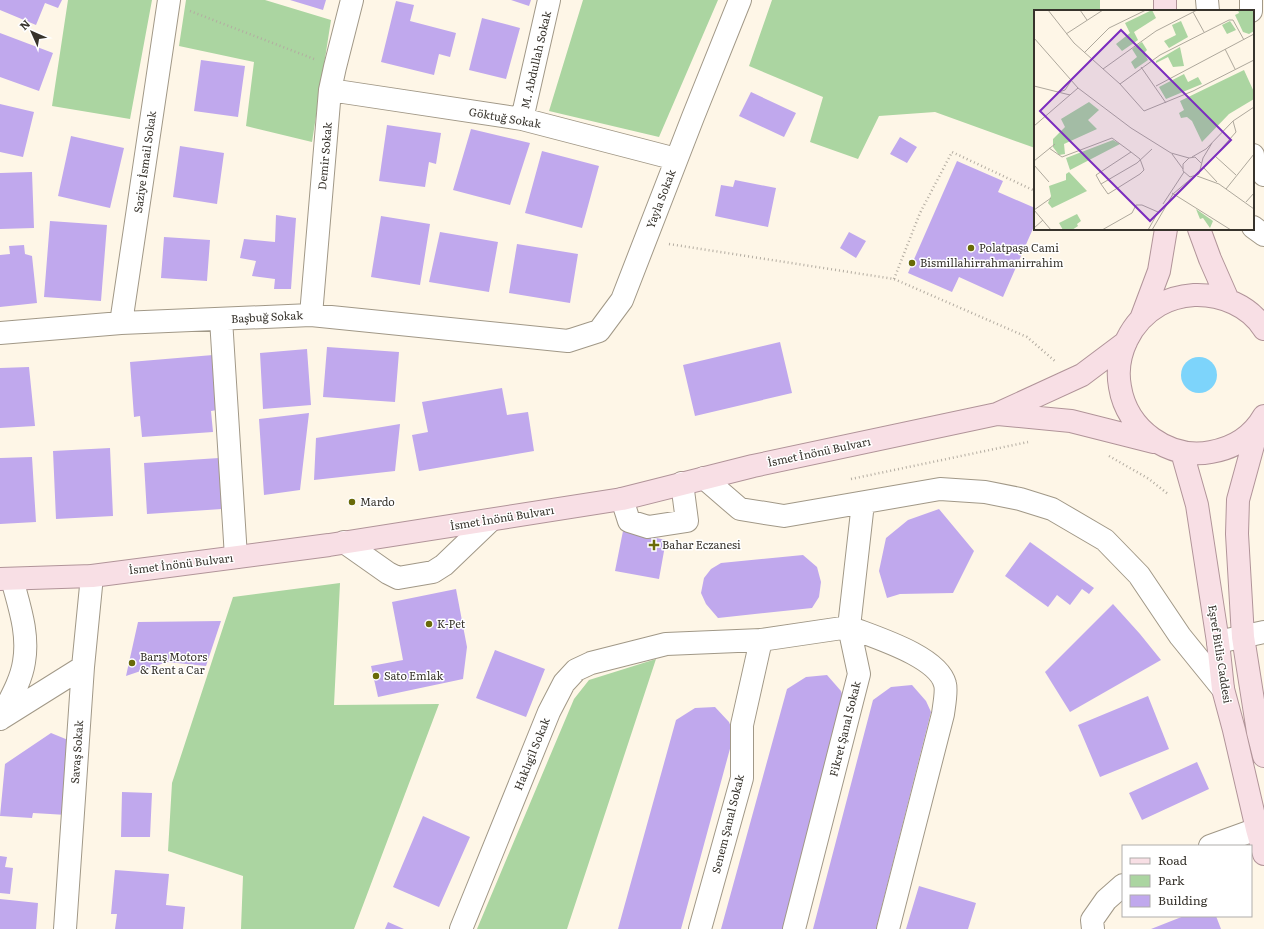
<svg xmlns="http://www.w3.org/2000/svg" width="1264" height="929" viewBox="0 0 1264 929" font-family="Literata,serif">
	<rect width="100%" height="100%" fill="#fef6e7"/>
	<path fill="#abd5a1" d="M68,0H152L130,119L52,106Z
		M186,0H265L331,20L312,142L246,126L254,62L179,46Z
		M583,0H718L659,137L549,111Z
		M772,0H1100V11H1035V148L935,112L879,116L858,159L810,142L823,97L749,66Z
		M340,583L334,705L439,704L354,929H241L243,876L168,851L172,783L233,597Z
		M656,659L567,929H477L574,699L589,680Z"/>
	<path fill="#7dd4fb" d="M1181 375a18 18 0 1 1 36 0a18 18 0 1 1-36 0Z"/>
	<path fill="#c0a8ed" d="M0,0H62L58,8L45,3L36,25L0,10Z
		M290,0H326L323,10Z
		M511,0H531L529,6Z
		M396,1L414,5L410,21L456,33L450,57L439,54L434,75L381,62Z
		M482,18L520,28L506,79L469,70Z
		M0,33L53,53L39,91L0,77Z
		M201,60L245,66L238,117L194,111Z
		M751,92L796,113L784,137L739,116Z
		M0,104L34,112L23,157L0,152Z
		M387,125L441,133L436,164L429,162L425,187L379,181Z
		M471,129L530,143L510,205L453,190Z
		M71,136L124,148L110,208L58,196Z
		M900,137L917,147L907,163L890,154Z
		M180,146L224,153L217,204L173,197Z
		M542,151L599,166L582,228L525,213Z
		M957,161L1003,181L998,192L1035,208V224L1003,297L959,277L952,292L908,273Z
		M32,172L34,228L0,229V173Z
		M735,180L776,188L768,227L715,216L721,185L733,187Z
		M276,215L296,218L291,289H274L275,279L252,276L256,261L240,258L244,239L275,242Z
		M381,216L430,224L420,285L371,277Z
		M50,221L107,225L101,301L44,297Z
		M440,232L498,242L489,292L429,282Z
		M849,232L866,241L856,258L840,248Z
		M164,237L210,240L207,281L161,278Z
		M517,244L578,254L570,303L509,293Z
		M24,245L25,254L32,256L37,303L0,307V255L10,254L9,246Z
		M780,342L792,393L695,416L683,365Z
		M327,347L399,352L395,402L323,397Z
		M307,349L311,405L263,409L260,353Z
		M213,355L217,410L211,411L213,432L142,437L140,416L134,417L130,362Z
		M29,367L35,426L0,428V368Z
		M502,388L507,415L528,412L534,451L419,471L412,435L428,432L422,402Z
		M309,413L300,490L264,495L259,419Z
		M400,424L395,471L314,480L316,438Z
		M110,448L113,516L56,519L53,451Z
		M32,457L36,522L0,524V458Z
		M219,458L222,509L147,514L144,463Z
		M939,509L974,551L953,593L900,594L887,598L879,571L886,538L908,520Z
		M623,531L666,540L659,579L615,571Z
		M1030,542L1094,588L1089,594L1082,589L1070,605L1057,595L1048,607L1005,576Z
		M803,555L817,567L821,582L819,597L812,608L718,618L706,604L701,593L704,578L711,569L721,563Z
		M456,589L467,647L463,679L378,697L371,666L403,660L392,602Z
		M1113,604L1140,634L1161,660L1070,712L1045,672Z
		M221,621L206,666L167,662L126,676L138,622Z
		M495,650L545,669L526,717L476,698Z
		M827,675L841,691L845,703L784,929H721L787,689L806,677Z
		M912,685L926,701L931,712L876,929H813L873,700L891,687Z
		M1148,696L1169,749L1100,777L1078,725Z
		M715,707L729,722L734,734L681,929H618L676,720L695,708Z
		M51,733L73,742L67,815L33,813L32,818L0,816L5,764Z
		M1197,762L1209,789L1142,820L1129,793Z
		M122,792L152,793L150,837H121Z
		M423,816L470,837L439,907L393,887Z
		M0,856L7,857L5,867L13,868L10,894L0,893Z
		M115,870L169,874L166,905L185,907L183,929H115L117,914H111Z
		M919,886L976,903L968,929H906Z
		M0,899L38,903L36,929H0Z
		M1184,916H1216L1221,929H1151Z
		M388,922L404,929H385Z"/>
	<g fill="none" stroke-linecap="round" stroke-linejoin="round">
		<g stroke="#a19887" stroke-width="24">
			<path id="minor" d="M1207,0L1208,11
				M1251,0V11
				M330,90L522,119L676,159
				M522,119L549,0
				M1253,155V158L1264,175
				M1253,227L1264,235
				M311,315L330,90L335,67L352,0
				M221,319L236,557
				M121,323L169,0
				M0,333L121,323L311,315L568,341L599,331L622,300L693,117L740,0
				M704,478L740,509L784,516L940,489L985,492L1020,499L1052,509L1105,540L1139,575L1180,636L1223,689
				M622,499L629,521L648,527L687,521L682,483
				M344,542L388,573L398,578L433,572L444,565L491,520
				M849,627C874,637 938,656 945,684C947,691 944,706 943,714L888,929
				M1218,642L1264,632
				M0,719C9,701 21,682 24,662C29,633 19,606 12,579
				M0,719L83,667
				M1210,846L1257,829
				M65,929L83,667L92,576
				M461,929L549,712L564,683L576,670L591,663L666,644L761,640
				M700,929L742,778V725L761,640L849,627
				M794,929L859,674L849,627L863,503
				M1093,929L1092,920L1106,900L1123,885"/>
		</g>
		<g stroke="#b19499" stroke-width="24">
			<path id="major" d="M1165,0V11
				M1199,229L1210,259L1228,300
				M1141,319L1159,271L1166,229
				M1264,329C1250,306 1221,294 1194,295C1182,296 1169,299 1159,305C1131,321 1114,355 1120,387C1127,430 1169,460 1211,452C1234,448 1252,437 1264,416
				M998,414L1071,421L1154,442
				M1258,427L1238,500L1237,534L1243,637L1258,732L1264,756
				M1182,452L1197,505L1218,642L1223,689L1234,730L1257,829L1264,854
				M0,579L92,576L329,545L622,499L753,466L997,414L1082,375L1126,342"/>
		</g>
		<path stroke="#b3aca1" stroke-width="2.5" stroke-dasharray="1 3" stroke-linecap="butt" d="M190,11L314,59
			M669,244L894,279L1027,337L1056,362
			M894,279L920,213L952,152L1035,191
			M1109,456L1149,479L1168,494
			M851,479L1028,442"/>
		<use href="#minor" stroke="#fff" stroke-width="22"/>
		<use href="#major" stroke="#f8dfe5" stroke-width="22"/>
	</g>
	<g fill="#696a08" stroke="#fff" stroke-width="1.5">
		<circle cx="971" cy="248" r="4"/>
		<circle cx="912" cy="263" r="4"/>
		<circle cx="352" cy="502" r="4"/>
		<path d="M652 539h4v4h4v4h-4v4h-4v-4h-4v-4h4z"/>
		<circle cx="429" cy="624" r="4"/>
		<circle cx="132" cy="663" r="4"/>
		<circle cx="376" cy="676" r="4"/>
	</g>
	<g text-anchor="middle" stroke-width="3" stroke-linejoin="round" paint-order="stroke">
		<g font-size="11" fill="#37332c" stroke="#fff">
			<text transform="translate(536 60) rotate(-77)" y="4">M. Abdullah Sokak</text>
			<text transform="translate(505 118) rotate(10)" y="4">Göktuğ Sokak</text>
			<text transform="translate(325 156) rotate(-85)" y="4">Demir Sokak</text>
			<text transform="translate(145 162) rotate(-82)" y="4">Saziye İsmail Sokak</text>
			<text transform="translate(661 199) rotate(-69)" y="4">Yayla Sokak</text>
			<text transform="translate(267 317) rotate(-3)" y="4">Başbuğ Sokak</text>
			<text transform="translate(819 452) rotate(-12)" y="4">İsmet İnönü Bulvarı</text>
			<text transform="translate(502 518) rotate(-9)" y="4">İsmet İnönü Bulvarı</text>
			<text transform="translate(181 564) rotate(-7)" y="4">İsmet İnönü Bulvarı</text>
			<text transform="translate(1220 654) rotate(81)" y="4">Eşref Bitlis Caddesi</text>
			<text transform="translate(845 729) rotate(-76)" y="4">Fikret Şanal Sokak</text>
			<text transform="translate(77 752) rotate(-86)" y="4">Savaş Sokak</text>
			<text transform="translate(532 754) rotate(-68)" y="4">Haklıgil Sokak</text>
			<text transform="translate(728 824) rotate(-76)" y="4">Senem Şanal Sokak</text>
		</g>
		<g font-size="11" fill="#37332c" stroke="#fff" text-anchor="start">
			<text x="979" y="252">Polatpaşa Cami</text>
			<text x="920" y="267">Bismillahirrahmanirrahim</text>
			<text x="360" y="506">Mardo</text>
			<text x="662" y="549">Bahar Eczanesi</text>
			<text x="437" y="628">K-Pet</text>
			<text x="140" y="661">Barış Motors<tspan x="140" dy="13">&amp; Rent a Car</tspan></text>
			<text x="384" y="680">Sato Emlak</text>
		</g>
	</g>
	<g transform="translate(1034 10)">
		<rect width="220" height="220" fill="#fef6e7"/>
		<path d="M118,0L122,8L100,22L104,30L88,41L82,34L96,23L91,13ZM204,0H220V21L215,24L209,22L201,5L205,3ZM147,11L154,27L135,38L130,31L142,25L138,15ZM196,11L202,20L193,24L188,15ZM108,32L113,40L110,43L114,50L101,59L97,52L103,47L98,39ZM146,37L150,56L139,57L134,47L122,53V51ZM210,60L220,82V89L195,104L168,132L158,111L153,107L147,108L145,103L150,100L146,91ZM150,64L154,72L164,67L168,74L132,89L125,77ZM55,92L65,100L54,110L63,119L30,134L31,144L25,145L19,137V129L31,117L27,109ZM79,130L86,134L36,160L32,148ZM35,162L53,181L18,198L14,193L17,186L15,176L32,170V164ZM162,199L179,211L176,218L169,208L166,209ZM43,204L47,211L43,214L44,216L38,220H29L25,213Z" fill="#abd5a1"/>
		<path fill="none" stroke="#aea89c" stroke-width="1" d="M14,0L40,33L86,74L110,101L159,81L220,50M46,0L53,10M159,2L170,22M32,24L69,0M0,28L44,78L97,118L137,143L155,148M191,39L201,59M50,43L75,18L112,0M107,57L132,93M69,59L122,21L163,0M86,74L126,45L195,10H199L210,30M0,76L36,85M122,76L220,24M25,82L31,80L37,71M199,111L202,122L181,146L202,165M0,116L44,78M15,138L28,147L78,128L97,142M138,144L149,159M158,147L172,139L199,111L220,97M106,149L97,142L62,165L67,174L103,153L118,139M0,151L21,134M167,153L161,147L155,148L149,154V161L156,167L165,164L169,148L178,133M0,155L15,172M169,157L183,172M163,166L185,174L220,199M67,174L74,184L106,164L110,160L106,149M192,179L220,144M138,183L197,220M212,192L220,183M129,194L150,162M0,200L17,220M0,200L17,188M0,218L9,210M68,220L98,203L102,195H108L124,202M114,220L123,204M118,220L139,184L159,167"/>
		<path fill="#7b2cbf" fill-opacity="0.15" stroke="#7b2cbf" stroke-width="2" d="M87,20L197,130L116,211L6,101Z"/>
		<rect width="220" height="220" fill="none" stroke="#37332c" stroke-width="2"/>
	</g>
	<rect x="1122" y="845" width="130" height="72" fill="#ffffff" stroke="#afadab"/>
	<rect x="1130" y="858" width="20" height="6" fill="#f8dfe5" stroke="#afadab"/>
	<text x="1158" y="865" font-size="12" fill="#37332c">Road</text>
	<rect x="1130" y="875" width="20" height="12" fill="#abd5a1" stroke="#afadab"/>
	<text x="1158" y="885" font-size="12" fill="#37332c">Park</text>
	<rect x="1130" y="895" width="20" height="12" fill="#c0a8ed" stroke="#afadab"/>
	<text x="1158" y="905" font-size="12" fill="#37332c">Building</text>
	<g transform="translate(32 32) rotate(315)" stroke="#ffffff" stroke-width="3" paint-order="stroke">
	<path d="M0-3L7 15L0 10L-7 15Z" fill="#37332c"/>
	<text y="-6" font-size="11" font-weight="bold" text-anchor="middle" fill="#37332c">N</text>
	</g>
</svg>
